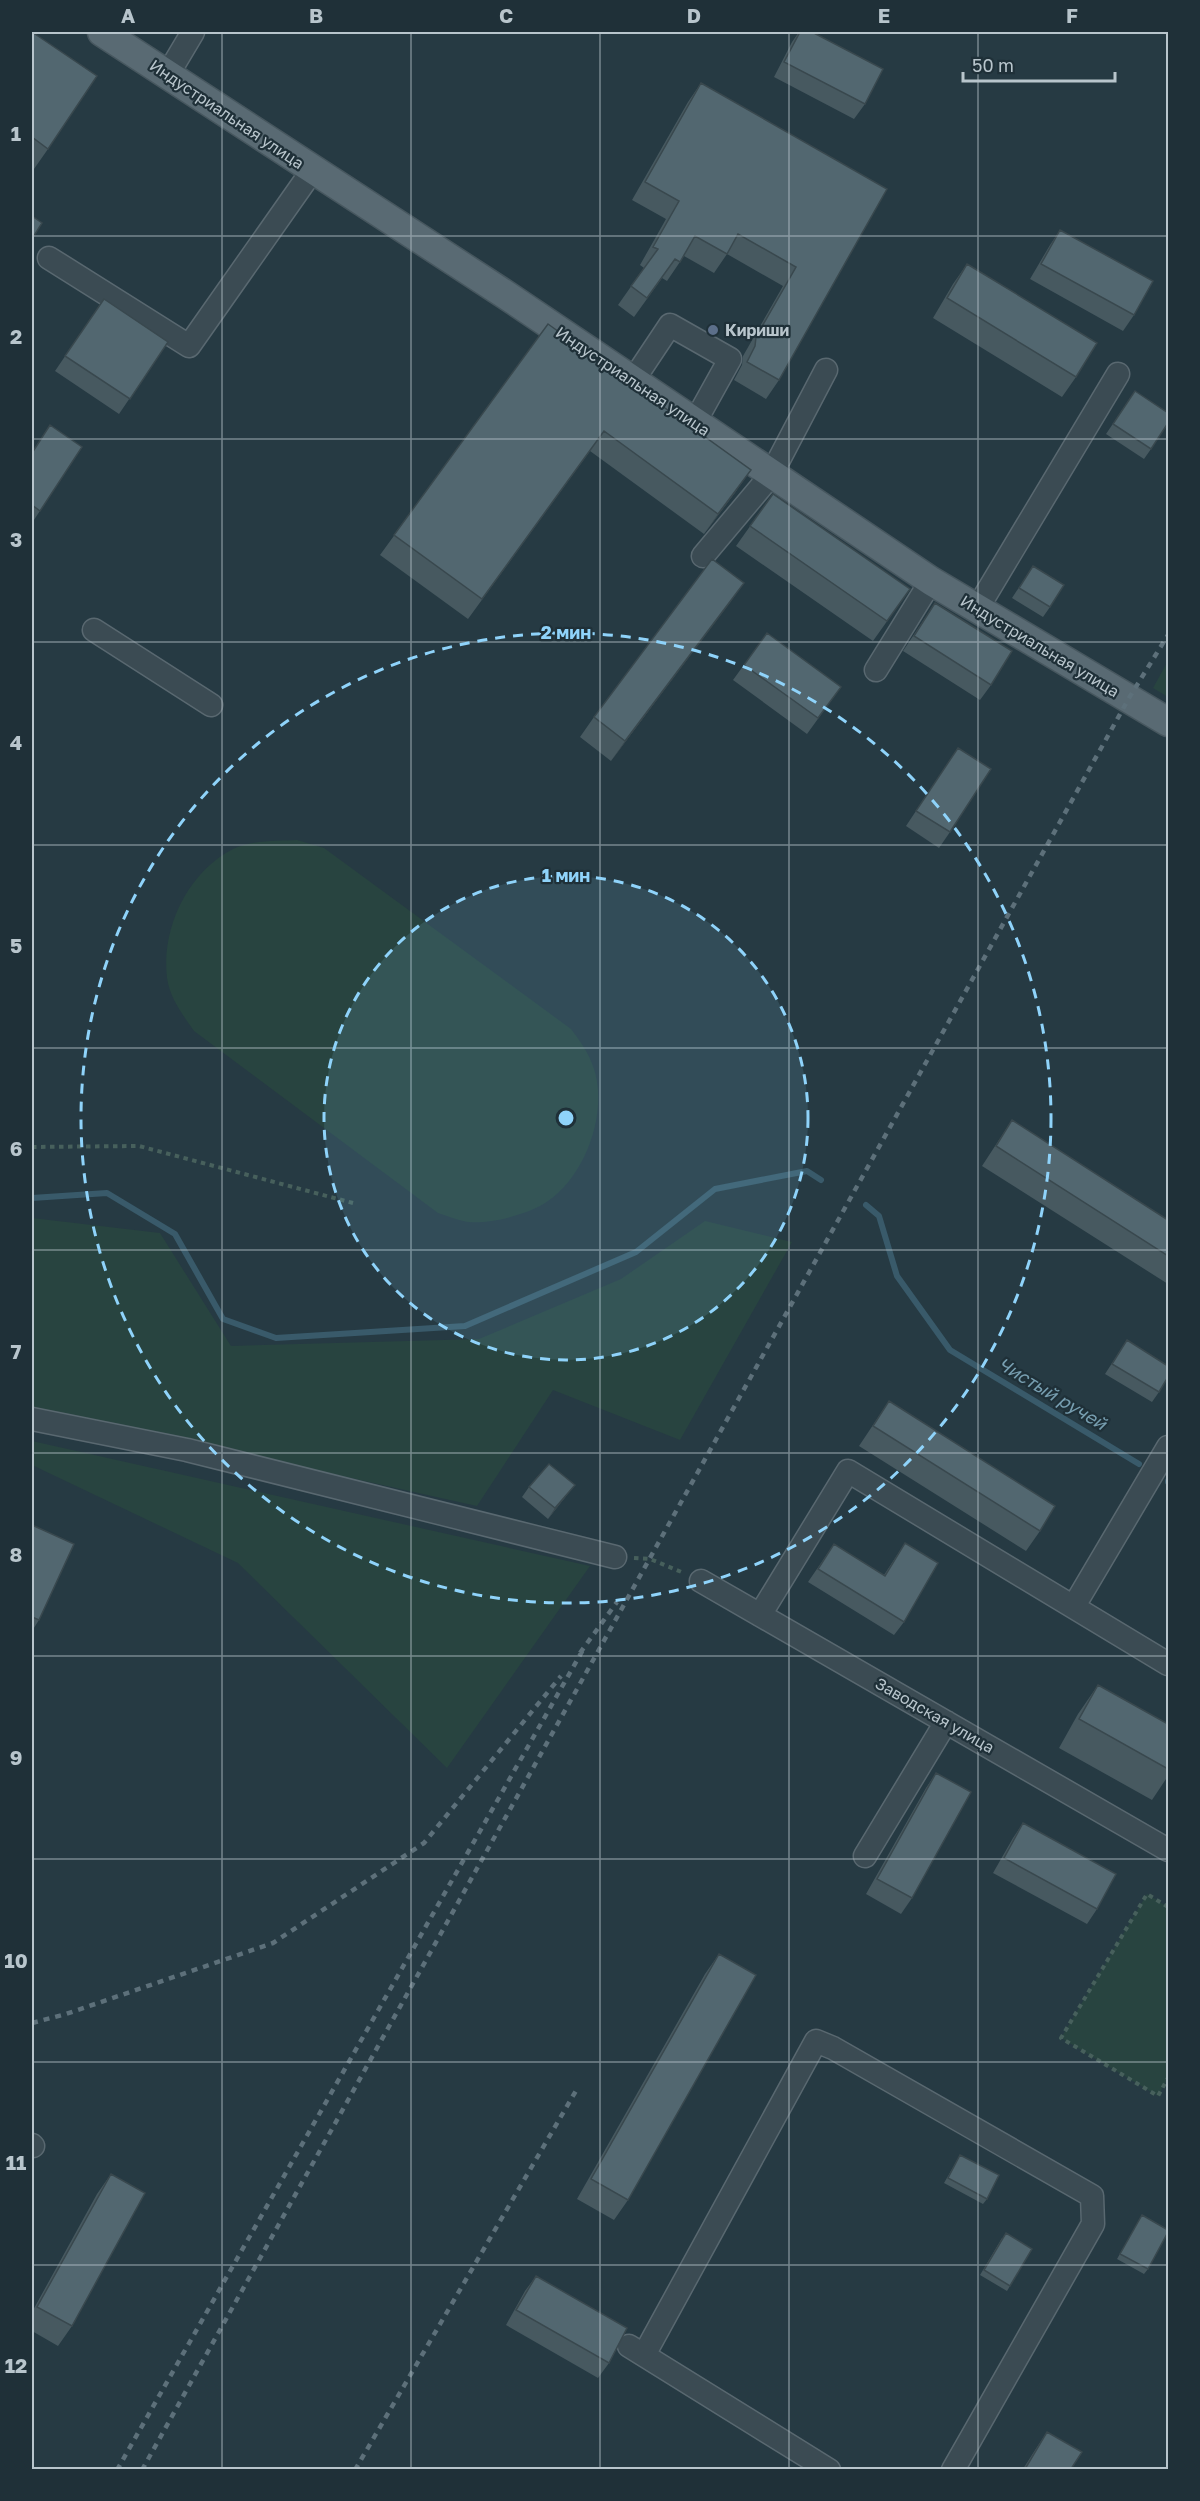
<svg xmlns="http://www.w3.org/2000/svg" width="1200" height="2501" viewBox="0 0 1200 2501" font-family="'Golos Text',sans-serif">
	<rect width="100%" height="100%" fill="#263a43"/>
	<path fill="#284440" d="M1168,661V697L1153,688Z
		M297,840L324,848L571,1029C580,1041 589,1053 594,1069C608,1112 586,1175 548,1201C530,1214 491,1224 469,1222C459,1221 448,1216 438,1213L194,1031C182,1014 170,998 167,978C161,928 188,872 233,849C252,840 277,841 297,840Z
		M32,1218L160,1233L231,1346L479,1339L621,1279L705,1221L792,1242L680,1440L553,1390L477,1506L32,1407Z
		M32,1441L590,1566L447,1768L238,1563L32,1465Z
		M1147,1894L1168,1907V2078L1158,2096L1061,2038Z"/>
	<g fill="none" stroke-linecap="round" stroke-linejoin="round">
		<path stroke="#395a6a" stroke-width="6" d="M32,1198L107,1193L175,1234L223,1319L276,1338L465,1326L636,1252L715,1189L807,1171L821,1180
			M866,1205L879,1216L897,1276L950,1350L1139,1464
			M1168,1481V1482"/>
		<g stroke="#596870" stroke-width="25">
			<path id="minor" d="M168,74L193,32
				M49,258L189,346L312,171
				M632,382L670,325L730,359L695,422
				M703,556L771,475L826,370
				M977,609L1118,374
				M94,630L211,705
				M876,670L931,581
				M32,1419L187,1450L615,1557
				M701,1581L1168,1850
				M1074,1606L1168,1447
				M760,1615L848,1471L1168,1664
				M865,1856L946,1722
				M32,2145L33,2146
				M629,2346L829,2470
				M644,2355L816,2041L833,2048L1092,2196L1093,2224L953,2470"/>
		</g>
		<g stroke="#47575f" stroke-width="31">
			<path id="major" d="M102,32L506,295L931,581L1168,722"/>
		</g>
		<path stroke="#47605c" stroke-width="4" stroke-dasharray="4.5 4.5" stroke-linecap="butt" d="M32,1147L139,1146L353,1203
			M634,1558L650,1559L684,1573
			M1168,1907L1147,1894L1061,2038L1158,2096L1168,2078"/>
		<use href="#minor" stroke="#3b4b53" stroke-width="22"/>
		<use href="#major" stroke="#596a73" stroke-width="28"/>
		<path stroke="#5d707a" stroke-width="4.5" stroke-dasharray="6 6" stroke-linecap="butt" d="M580,1653L617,1602
			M32,2023L66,2014L273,1943L424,1843L561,1676
			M117,2470L584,1648
			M142,2470L1129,698L1168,635
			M355,2470L577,2089"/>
	</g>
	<path fill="#475960" d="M32,32L48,149L34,169L32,167Z
		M799,32H812L865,104L854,119L774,77L792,42Z
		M701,83L887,189L779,380L766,399L734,380L742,365L743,356L783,286L727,254L714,273L684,256L667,281L662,278L634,317L618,305L644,268L640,265L666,219L632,200L688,102Z
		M1060,230L1134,315L1123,331L1030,279L1050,245Z
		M967,264L1076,377L1062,397L933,318L953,284Z
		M104,299L168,342L119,414L55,371Z
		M548,324L737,490L704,534L590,451L468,619L380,555Z
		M1135,391L1151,449L1144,459L1106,434Z
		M50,425L82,447L32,523V452Z
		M773,494L910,589L873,641L736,546Z
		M1033,566L1050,607L1043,617L1012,598Z
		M744,583L611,761L580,737L594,717Z
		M935,603L991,685L980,700L903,651Z
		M767,633L841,687L807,734L733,680Z
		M958,748L950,832L939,848L906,826Z
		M1012,1120L1168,1220V1284L982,1166Z
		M1127,1340L1159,1392L1152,1402L1105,1374Z
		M889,1401L1040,1531L1026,1551L859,1446Z
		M529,1487L567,1495L548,1519L522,1497Z
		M32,1525L39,1620L32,1631Z
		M905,1543L904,1622L894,1635L808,1582L834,1544L884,1575Z
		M1098,1685L1168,1724V1776L1152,1800L1059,1748L1078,1714Z
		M936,1773L912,1898L901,1914L866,1894L926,1788Z
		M1023,1823L1097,1909L1087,1924L993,1873L1013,1838Z
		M719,1954L628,2200L614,2220L577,2199L705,1974Z
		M960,2155L987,2199L983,2204L944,2183Z
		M111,2174L72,2326L58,2346L32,2331V2312L97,2194Z
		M1142,2215L1148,2269L1144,2274L1117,2259Z
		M1002,2238L1010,2286L1007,2291L980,2275Z
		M536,2276L609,2363L598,2378L506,2325L525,2291Z
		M1047,2432L1071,2469H1023L1037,2447Z"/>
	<path fill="#39484e" d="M751,470L737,490L704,534L718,514Z
		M744,583L730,603L611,761L625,741Z
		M575,1485L567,1495L548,1519L555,1508Z"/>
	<path fill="#526770" stroke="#39484e" stroke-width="1.5" d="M32,32L97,76L48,149L32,137Z
		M800,32H812L883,69L865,104L784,62Z
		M701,83L887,189L779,380L747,362L755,346L756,337L796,267L738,234L727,254L695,236L680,262L675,259L647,298L631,286L658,249L653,247L679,201L645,182Z
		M32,216L42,223L32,239Z
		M1060,230L1153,281L1134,315L1041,264Z
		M967,264L1097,343L1076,377L947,298Z
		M104,299L168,342L130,399L65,356Z
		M548,324L751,470L718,514L604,431L482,599L394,535Z
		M1135,391L1168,413V423L1151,449L1113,424Z
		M50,425L82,447L40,511L32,505V453Z
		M773,494L910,589L887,621L750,526Z
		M712,559L744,583L625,741L594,717Z
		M1033,566L1064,585L1050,607L1019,588Z
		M935,603L1012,651L991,685L914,636Z
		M767,633L841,687L818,718L744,665Z
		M958,748L991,769L950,832L916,811Z
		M1012,1120L1168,1220V1256L996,1146Z
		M1127,1340L1168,1366V1377L1159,1392L1112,1364Z
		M889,1401L1055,1506L1040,1531L873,1426Z
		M549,1464L575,1485L555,1508L529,1487Z
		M32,1525L74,1544L39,1620L32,1617Z
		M905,1543L938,1563L904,1622L818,1569L834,1544L885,1576Z
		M1098,1685L1168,1724V1769L1079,1719Z
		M936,1773L971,1792L912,1898L877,1879Z
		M1023,1823L1116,1874L1097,1909L1004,1858Z
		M719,1954L756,1975L628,2200L591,2179Z
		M960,2155L999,2175L987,2199L948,2178Z
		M111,2174L145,2193L72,2326L37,2307Z
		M1142,2215L1168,2230V2232L1148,2269L1120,2254Z
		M1006,2233L1032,2249L1010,2286L984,2270Z
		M536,2276L627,2328L609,2363L516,2310Z
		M1047,2432L1082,2452L1071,2469H1025Z"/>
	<path fill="none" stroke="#b8c5cc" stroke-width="1.5" stroke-opacity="0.55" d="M222,32V2470M411,32V2470M600,32V2470M789,32V2470M978,32V2470M32,236H1168M32,439H1168M32,642H1168M32,845H1168M32,1048H1168M32,1250H1168M32,1453H1168M32,1656H1168M32,1859H1168M32,2062H1168M32,2265H1168"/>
	<circle cx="566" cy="1118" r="242" fill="#8fd3fa" fill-opacity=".12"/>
	<g fill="none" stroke="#8fd3fa" stroke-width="3" stroke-dasharray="10 8">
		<circle cx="566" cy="1118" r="242"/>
		<circle cx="566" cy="1118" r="485"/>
	</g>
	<circle fill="#5c6f8a" stroke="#1f3038" stroke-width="2" cx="713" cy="330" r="6"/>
	<g text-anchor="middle" stroke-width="4.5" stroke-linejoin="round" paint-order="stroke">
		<g font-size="16" fill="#b8c5cc" stroke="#1f3038">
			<text transform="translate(227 114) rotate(34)" y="6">Индустриальная улица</text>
			<text transform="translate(633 381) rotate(34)" y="6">Индустриальная улица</text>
			<text transform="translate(1040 646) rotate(31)" y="6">Индустриальная улица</text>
			<text transform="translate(935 1715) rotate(30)" y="6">Заводская улица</text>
		</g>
		<g font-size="16" font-weight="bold" fill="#b8c5cc" stroke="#1f3038" text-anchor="start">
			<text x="725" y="336">Кириши</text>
		</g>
		<g font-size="18" font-style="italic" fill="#779eb0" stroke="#1f3038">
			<text transform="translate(1052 1394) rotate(31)" y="6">Чистый ручей</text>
		</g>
	</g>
	<circle cx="566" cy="1118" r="9" fill="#8fd3fa" stroke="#1f3038" stroke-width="3"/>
	<g font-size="18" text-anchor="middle" font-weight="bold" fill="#8fd3fa" stroke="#1f3038" stroke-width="4.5" stroke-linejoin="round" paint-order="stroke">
		<text x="566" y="639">2 мин</text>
		<text x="566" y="882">1 мин</text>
	</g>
	<rect width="1200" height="2501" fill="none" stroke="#1f3038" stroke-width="66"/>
	<path d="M963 72v9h152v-9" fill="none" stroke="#b8c5cc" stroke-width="3"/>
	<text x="972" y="72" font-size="18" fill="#b8c5cc" stroke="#1f3038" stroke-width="4.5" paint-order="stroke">50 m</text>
	<rect x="33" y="33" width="1134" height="2435" fill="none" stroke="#b8c5cc" stroke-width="2"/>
	<g font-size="20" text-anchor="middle" font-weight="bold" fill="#b8c5cc">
		<text x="128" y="23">A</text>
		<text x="316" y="23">B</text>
		<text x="506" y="23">C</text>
		<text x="694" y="23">D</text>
		<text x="884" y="23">E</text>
		<text x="1072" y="23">F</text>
		<text x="16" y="141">1</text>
		<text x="16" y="344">2</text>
		<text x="16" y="547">3</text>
		<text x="16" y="750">4</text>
		<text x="16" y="953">5</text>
		<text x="16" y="1156">6</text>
		<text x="16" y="1359">7</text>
		<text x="16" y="1562">8</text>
		<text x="16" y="1765">9</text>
		<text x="16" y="1968">10</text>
		<text x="16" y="2170">11</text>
		<text x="16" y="2373">12</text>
	</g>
</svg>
